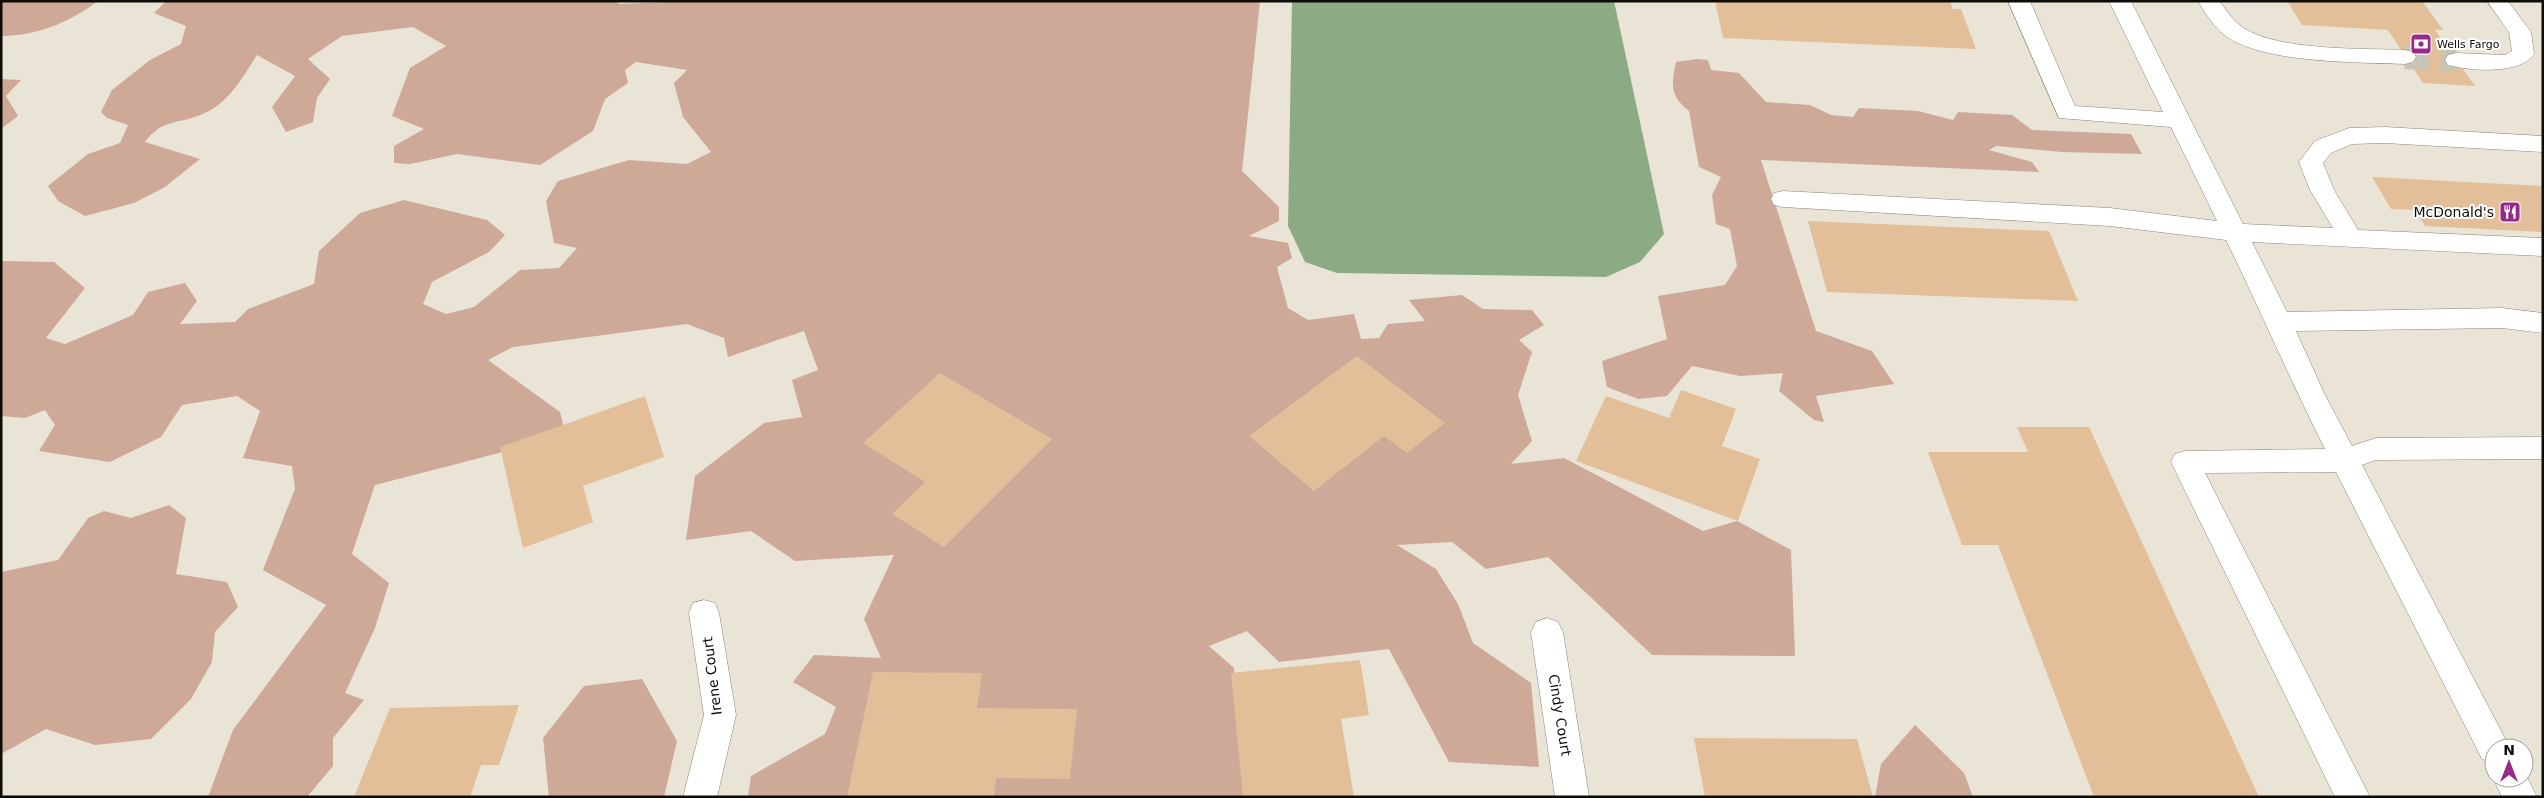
<svg xmlns="http://www.w3.org/2000/svg" width="2544" height="798" viewBox="0 0 2544 798" font-family="'DejaVu Sans',sans-serif">
	<rect width="100%" height="100%" fill="#e9e4d5"/>
	<path fill="#cea998" d="M1,1H98C70,22 37,36 1,36Z
		M166,1H613L620,4L690,1H1260L1242,171L1279,207V221L1249,236L1288,243L1292,258L1277,267L1288,308L1308,320L1354,314L1361,339L1379,338L1388,324L1425,321L1409,300L1462,295L1483,309L1532,310L1544,325L1519,340L1532,352L1518,395L1532,441L1511,464L1564,458L1703,531L1737,521L1791,550L1795,656L1652,655L1548,557L1486,569L1452,542L1397,545L1436,569L1458,604L1473,643L1531,683L1539,767L1449,762L1389,649L1279,662L1247,631L1209,646L1234,668L1246,797H748L751,776L825,734L836,707L793,682L814,655L881,658L864,619L894,555L795,561L751,531L686,540L695,476L764,423L802,417L792,380L818,370L804,331L728,357L724,338L687,324L513,347L488,360L560,412L564,428L499,453L375,485L352,554L389,583L375,628L345,693L364,700L333,738V766L307,797H208L233,730L326,605L263,570L295,489L292,466L243,458L260,411L237,396L182,405L161,437L110,462L39,451L55,425L45,410L25,418L1,416V261L54,262L85,288L46,338L65,344L133,315L148,292L185,283L197,301L180,324L235,322L248,309L314,284L319,251L360,213L404,200L487,220L505,235L489,252L432,282L423,304L446,314L474,307L520,270L559,268L577,248L554,243L546,201L558,181L629,160L687,164L711,152L683,117L674,83L687,70L636,62L625,70L628,83L605,99L593,131L540,165L457,154L410,164L394,163V146L424,129L392,116L410,68L446,46L413,27L342,36L308,59L330,79L317,98L313,122L286,132L272,107L295,76L257,55C243,77 229,103 203,114C177,125 163,118 145,142L200,159L165,187L134,203L85,216L58,201L48,186L88,154L120,143L128,125L107,118L101,112L112,90L150,60L181,44L186,26L154,13Z
		M1697,59L1708,60L1711,70L1739,73L1766,102L1810,105L1831,115L1853,117L1859,108L1918,111L1953,120L1958,112L2012,115L2032,130L2131,134L2142,154L2062,152L1996,146L1989,150L2032,162L2039,172L1761,160L1816,331L1872,351L1894,384L1816,396L1824,422L1814,420L1779,391L1783,373L1740,376L1692,366L1667,396L1638,399L1607,387L1602,361L1667,339L1658,296L1725,285L1737,266L1730,229L1716,224L1712,195L1721,177L1699,167L1689,111C1670,96 1671,85 1676,62Z
		M1,79L21,80L6,96L18,116L1,129Z
		M169,505L186,518L176,574L227,582L238,607L215,632L212,662L191,699L151,739L95,745L46,729L1,754V572L58,560L88,518L104,511L131,518Z
		M642,679L677,741L664,797H549L543,738L584,686Z
		M1915,725L1964,773L1973,797H1875L1881,764Z"/>
	<path fill="#8cab84" d="M1292,1H1614L1664,234L1640,262L1606,277L1337,273L1305,262L1288,226Z"/>
	<path fill="#e3bf99" d="M1715,1H1950L1953,9H1961L1976,49L1723,38Z
		M2287,1H2422L2443,30H2435L2475,86L2423,83L2388,30L2302,25Z
		M2372,177L2543,186V232L2425,226L2415,210L2391,209Z
		M1808,221L2049,231L2078,301L1827,292Z
		M1357,356L1445,423L1407,453L1384,436L1314,491L1249,436Z
		M940,373L1052,439L944,547L892,514L925,482L863,443Z
		M1681,390L1736,409L1722,446L1760,459L1738,521L1576,461L1606,396L1669,418Z
		M645,396L664,457L583,486L593,522L523,548L500,447Z
		M2017,427H2089L2259,797H2094L1998,545H1962L1928,452H2028Z
		M1360,660L1369,715L1341,719L1354,797H1243L1231,673Z
		M873,672L982,673L977,708L1077,709L1070,779L996,778L994,797H847Z
		M519,705L499,765H481L470,797H354L390,708Z
		M1694,738L1857,739L1873,797H1705Z"/>
	<g fill="none" stroke-linecap="round" stroke-linejoin="round">
		<path stroke="#c8c4b6" stroke-width="24" stroke-dasharray="24 12" stroke-linecap="butt" d="M2405,57L2456,60"/>
		<g stroke="#898577" stroke-width="1">
			<path id="minor" d="M2008,1H2030L2075,106L2163,112L2109,1H2131L2243,224L2333,228L2310,190L2299,162L2315,141L2349,128L2385,127L2543,136V152L2385,143L2352,144L2331,153L2323,163L2334,190L2358,230L2543,238V256L2252,242L2287,312L2502,308L2543,313V333L2502,328L2296,331L2324,393L2352,446L2376,438L2543,437V459L2376,460L2362,465L2510,748H2494V763L2482,759L2336,472L2205,473L2370,797H2335L2171,462L2175,454L2185,451L2325,449C2290,380 2260,309 2226,240L2110,226L1783,207L1774,205L1771,199L1774,193L1783,191L2110,208L2217,221L2171,127L2059,118Z
				M2198,1H2219C2225,8 2230,16 2236,22C2266,52 2363,48 2405,50L2413,52L2416,57L2413,62L2405,64C2359,62 2255,64 2221,32C2212,24 2204,11 2198,1Z
				M2487,1H2508L2531,32L2534,54C2520,75 2470,71 2448,65L2445,60L2448,55L2456,53L2505,55L2512,51L2509,32Z
				M704,600L715,603L719,613L736,715L717,797H683L704,715L689,613L693,603Z
				M1547,618L1558,622L1563,632L1589,797H1555L1531,632L1536,622Z
				M2524,771L2537,797H2502L2493,778L2494,776L2524,778Z"/>
		</g>
		<use href="#minor" fill="#fff" fill-rule="evenodd"/>
	</g>
	<defs>
		<g id="bank-square" transform="scale(1.125)"><rect x="-9" y="-9" width="18" height="18" rx="4" fill="#972989" stroke="#fff"/><path d="M-6-4H6V4H-6ZM0-2.3a2.3 2.3 0 1 0 0 4.6a2.3 2.3 0 1 0 0-4.6Z" fill="#fff"/></g>
		<g id="restaurant-square" transform="scale(1.125)"><rect x="-9" y="-9" width="18" height="18" rx="4" fill="#972989" stroke="#fff"/><path d="M-5-6h1v4h1v-4h1v4h1v-4h1v5L-1.5 .5V6h-2V.5L-5-1ZM5-6V6H3V1.5H1.5Q1.5-4 5-6Z" fill="#fff"/></g>
	</defs>
	<g fill-rule="evenodd">
		<use href="#bank-square" x="2421" y="44"/>
		<use href="#restaurant-square" x="2510" y="212"/>
	</g>
	<g text-anchor="middle" stroke-width="4" stroke-linejoin="round" paint-order="stroke">
		<g font-size="11" fill="#0e0c07" stroke="#fff" text-anchor="start">
			<text x="2437" y="48">Wells Fargo</text>
		</g>
		<g font-size="14" fill="#0e0c07" stroke="#fff" text-anchor="end">
			<text x="2494" y="217">McDonald's</text>
		</g>
		<g font-size="14" fill="#0e0c07" stroke="#fff">
			<text transform="translate(712 676) rotate(-97)" y="5">Irene Court</text>
			<text transform="translate(1560 715) rotate(81)" y="5">Cindy Court</text>
		</g>
	</g>
	<rect width="2544" height="798" fill="none" stroke="#0e0c07" stroke-width="5"/>
	<g transform="translate(2509 763)"><circle r="24" fill="#ffffff" stroke="#9f9e9c"/>
	<path d="M0-4L9 19L0 12L-9 19Z" fill="#972989"/>
	<text y="-8" font-size="14" font-weight="bold" text-anchor="middle" fill="#0e0c07">N</text>
	</g>
</svg>
